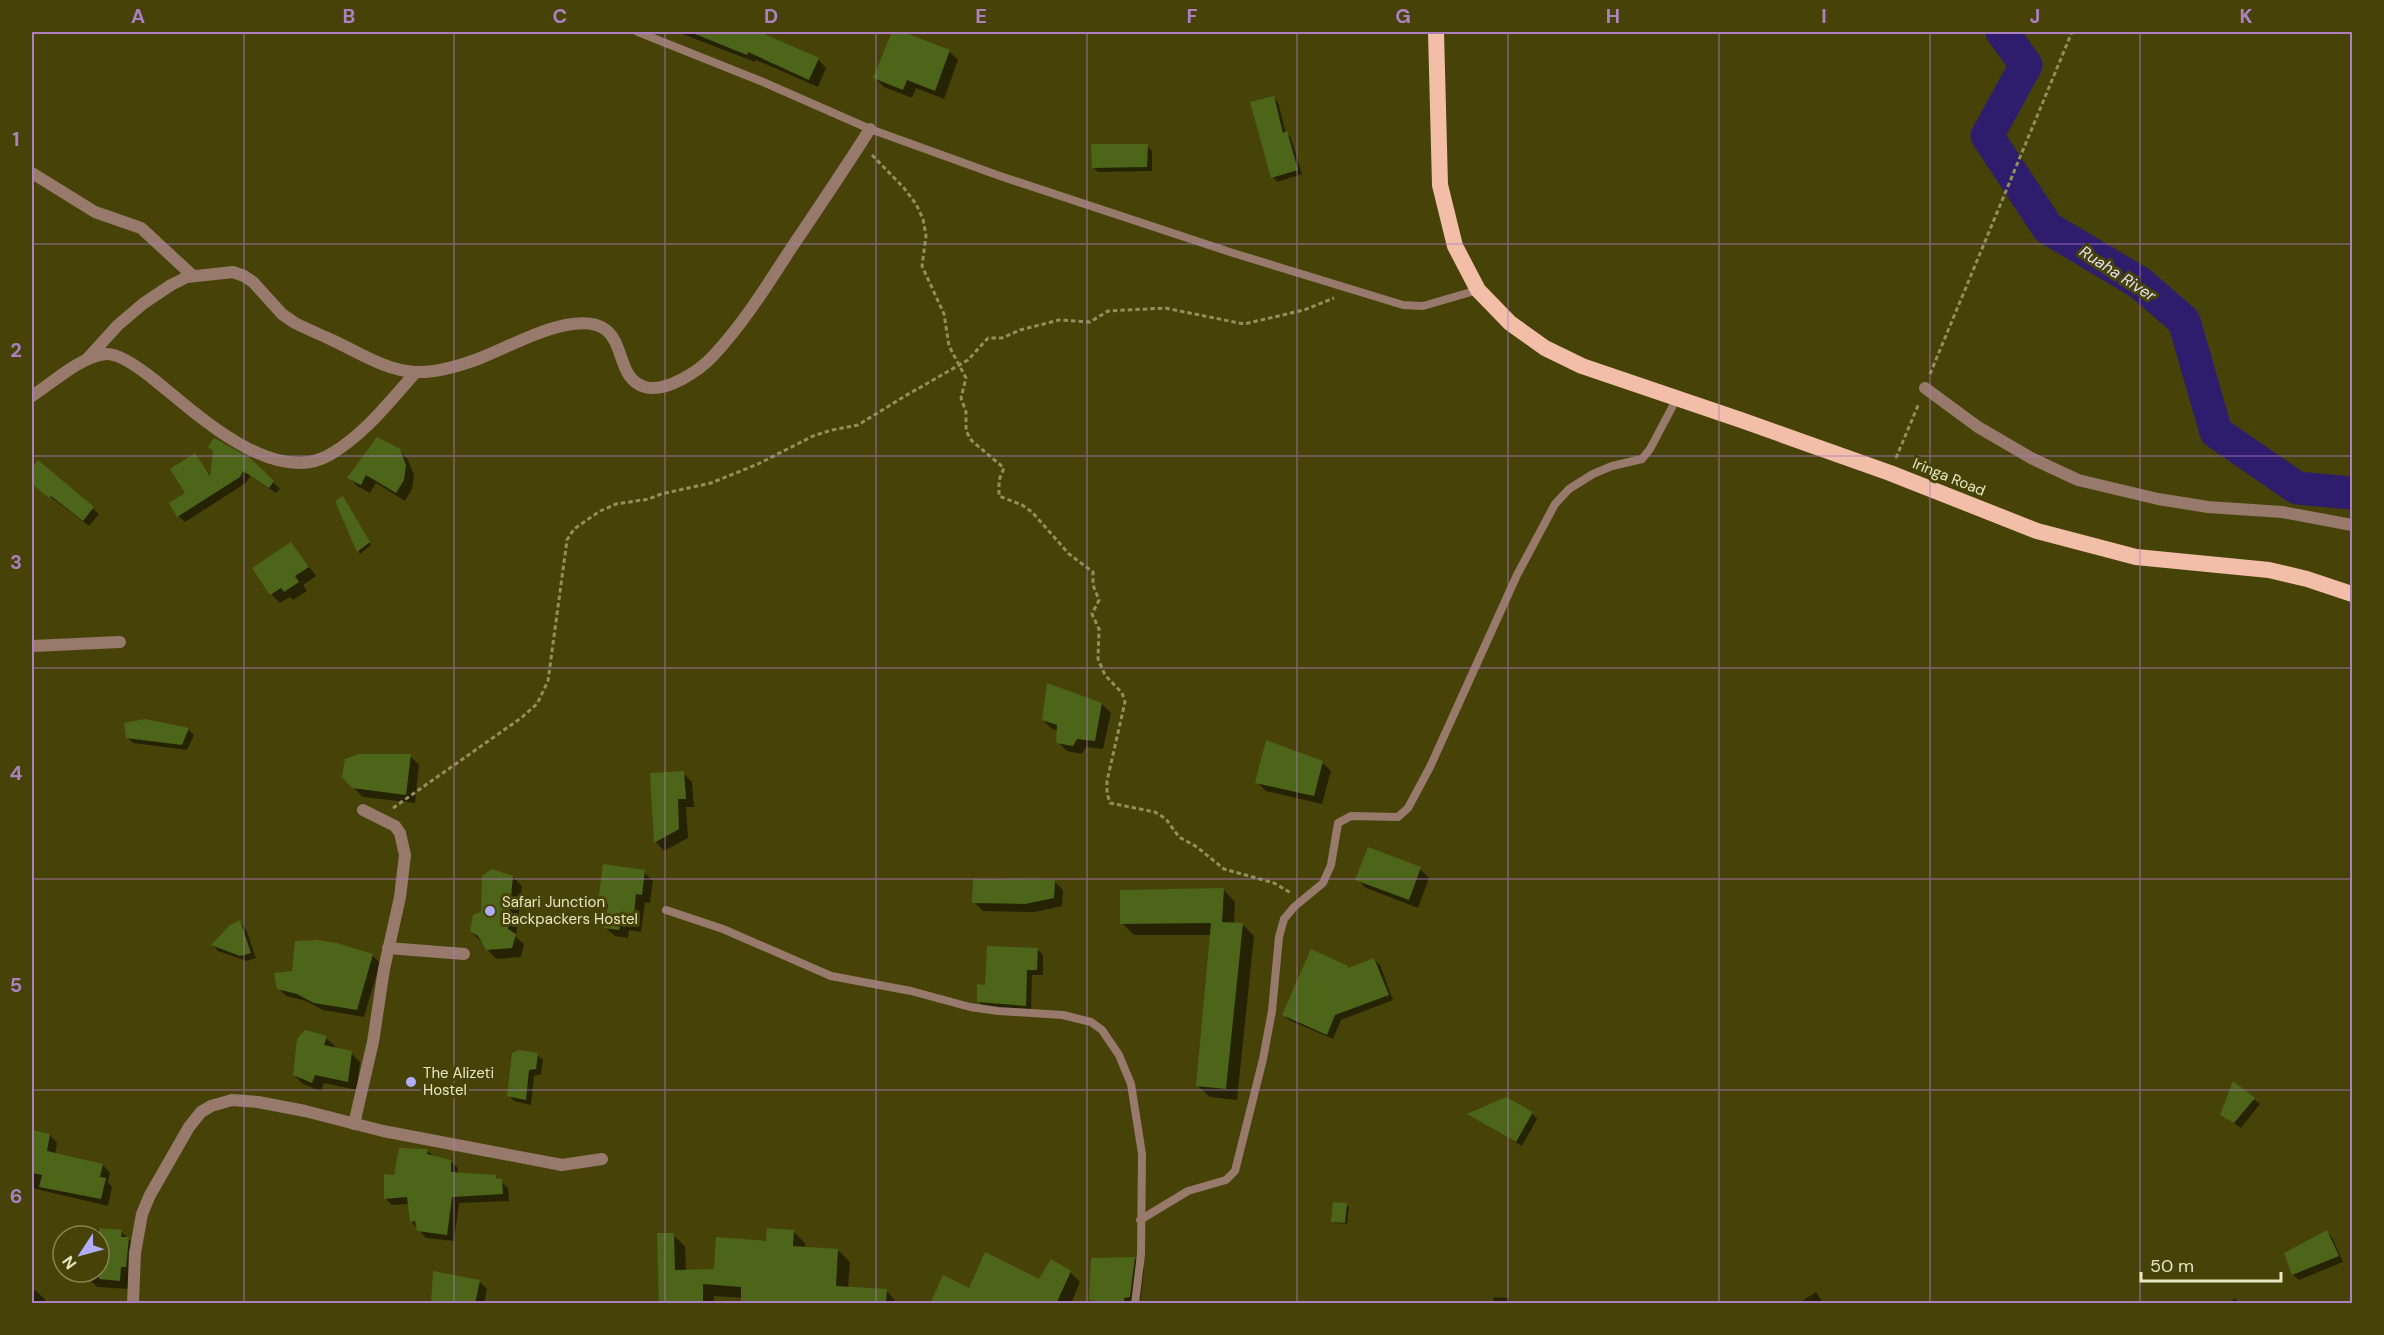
<svg xmlns="http://www.w3.org/2000/svg" width="2384" height="1335" viewBox="0 0 2384 1335" font-family="'DM Sans',sans-serif">
	<rect width="100%" height="100%" fill="#474308"/>
	<path fill="#0007" d="M677,32H759L818,59L826,68L818,87L756,60L755,62Z
		M893,32H899L950,52L958,60L944,99L916,88L912,98L884,87L875,78Z
		M1273,97L1278,102L1286,133L1291,138L1302,174L1277,182L1273,177Z
		M1147,146L1152,151V171L1098,172L1093,167Z
		M399,450L408,460L414,475L412,489L405,501L376,483L370,493L357,486L349,477Z
		M215,452L273,482L280,489L276,493L250,476L246,483L185,522L178,516L187,493L194,455L211,476Z
		M38,462L99,514L89,526L32,483V470Z
		M343,498L371,545L360,554L337,501Z
		M291,543L316,576L303,585L307,591L293,600L290,597L280,603L271,594L254,568Z
		M1102,704L1111,713L1103,749L1086,747L1082,754L1067,751L1058,742L1059,731L1052,729L1043,720Z
		M188,729L194,735L187,750L133,743L127,737Z
		M410,756L419,765L415,803L363,797L353,787Z
		M1322,762L1331,771L1322,804L1266,791L1257,782Z
		M683,773L692,782L694,807H686L688,838L664,851L656,842Z
		M1420,869L1429,878L1418,908L1366,888L1357,879Z
		M644,872L653,881L650,903L645,902L641,932L629,930L628,938L615,936L606,928L608,911L600,902Z
		M513,877L522,886L516,937L524,944L521,957L496,959L471,931L482,913Z
		M1055,882L1063,890L1062,906L1035,912L983,911L974,902Z
		M1224,890L1235,902L1234,924H1242L1254,936L1237,1100L1210,1097L1198,1086L1212,935H1134L1122,923Z
		M239,922L245,927L256,958L247,961L218,951L213,945Z
		M1038,950L1043,955V975H1032L1031,1011L984,1007L978,1001L987,986Z
		M372,955L380,963L364,1017L323,1010L306,1001L286,996L278,988Z
		M1374,959L1380,965L1393,1000L1341,1020L1333,1039L1289,1020L1284,1015L1347,967L1349,969Z
		M326,1038L335,1046L334,1049L351,1053L360,1062L357,1090L324,1083L321,1091L303,1084L294,1075Z
		M537,1055L543,1060L541,1074L534,1076L531,1105L514,1101L509,1095Z
		M2254,1099L2260,1104L2241,1128L2222,1115Z
		M1532,1113L1537,1119L1522,1146L1470,1115Z
		M32,1131L50,1135L57,1143L55,1154L103,1165L110,1173L108,1182L112,1187L108,1206L32,1188Z
		M427,1150L434,1157L450,1161L458,1168L457,1174L495,1176L508,1188L509,1201L459,1203L454,1241L426,1238L411,1221L409,1204L392,1205L385,1198L396,1176Z
		M1346,1204L1349,1207L1347,1224L1335,1223L1333,1221Z
		M91,1229L121,1231L137,1248L128,1289L97,1287L88,1278V1272H99V1236H90Z
		M793,1231L805,1243V1248L838,1250L850,1262L848,1288L886,1290L898,1304H742V1298L714,1296V1304H660L673,1235L685,1246L686,1271L715,1270Z
		M2327,1232L2332,1237L2343,1262L2299,1280L2293,1275Z
		M1134,1258L1144,1268L1140,1304H1090L1092,1259Z
		M1070,1272L1080,1282L1071,1304H932L970,1291L1039,1281Z
		M479,1281L487,1289L484,1304H417L432,1303Z
		M32,1290L36,1291L45,1299V1304H32Z
		M1816,1292L1824,1304H1797Z
		M1494,1297L1508,1298L1513,1304H1493Z
		M2235,1298L2241,1304H2228Z"/>
	<g fill="none" stroke-linecap="round" stroke-linejoin="round">
		<path stroke="#2e1d6d" stroke-width="33" d="M2002,32L2026,65L1987,136L2048,228L2140,283L2184,321L2216,432L2297,488L2352,493"/>
	</g>
	<path fill="#4d6518" d="M690,32H760L819,58L809,80L748,52L747,55Z
		M892,32H903L950,50L935,91L907,80L903,90L873,78Z
		M1274,96L1283,133L1287,131L1298,170L1271,178L1250,102Z
		M1091,144H1148L1147,167L1092,168Z
		M377,437L400,449L406,465L404,480L396,493L366,475L361,485L347,478Z
		M214,438L250,458L274,481L269,488L243,471L240,477L177,517L169,503L185,493L170,469L195,453L210,476L213,451L208,447Z
		M38,460L94,507L83,521L51,496L49,498L32,484V468Z
		M343,496L370,542L357,552L335,501Z
		M291,542L309,567L295,576L299,582L284,592L281,588L270,595L252,568Z
		M1047,683L1102,703L1095,741L1077,739L1073,746L1056,743L1057,725L1042,720Z
		M145,719L189,728L182,745L126,738L124,723Z
		M1266,740L1323,761L1314,796L1255,783Z
		M359,754H411L406,795L352,788L342,777L345,759Z
		M684,771L686,799H678L679,829L654,843L650,773Z
		M1368,847L1421,867L1409,900L1355,880Z
		M603,864L645,870L642,895L636,894L633,924L621,922L619,930L604,928L608,904L598,903Z
		M492,869L513,876L508,929L516,934L512,948L486,950L478,936L470,931L473,915L481,912L482,876Z
		M973,879L1055,880L1054,898L1025,904L972,903Z
		M1224,888L1222,922L1243,923L1226,1089L1196,1086L1211,923L1120,924V890Z
		M240,920L251,953L240,956L211,945L230,925Z
		M317,940L337,943L373,954L357,1010L314,1003L297,994L277,989L274,973L292,971L295,941Z
		M987,946L1038,948L1037,970H1027L1026,1006L977,1002V984L985,985Z
		M1311,949L1348,966V968L1374,958L1389,995L1335,1015L1327,1035L1282,1015Z
		M305,1030L327,1036L324,1045L352,1051L348,1082L315,1075L312,1083L293,1075L297,1039Z
		M519,1050L538,1053L536,1069L529,1070L526,1100L507,1096L512,1053Z
		M2233,1081L2255,1098L2234,1123L2220,1115Z
		M1506,1097L1533,1112L1516,1142L1467,1114Z
		M32,1130L50,1134L47,1151L103,1164L100,1177L106,1178L101,1199L39,1187L42,1175L32,1173Z
		M399,1148L428,1149L427,1154L451,1160V1172L496,1175V1178L502,1179L503,1194L452,1197L447,1235L417,1231L415,1221L410,1222L407,1197L384,1199V1174L394,1175Z
		M1333,1202L1347,1203L1345,1223L1331,1222Z
		M99,1228L122,1230L121,1237H129L126,1267H121L120,1281L99,1279Z
		M767,1228L794,1230L793,1246L838,1249L836,1286L887,1289L886,1304H741V1287L703,1284V1304H659L657,1233H674L675,1270L714,1269L716,1237L766,1241Z
		M2327,1230L2339,1256L2292,1275L2284,1253Z
		M985,1252L1039,1279L1051,1259L1071,1271L1056,1304H930L943,1275L969,1288Z
		M1135,1257L1130,1297L1124,1298V1304H1099V1302L1089,1300L1091,1258Z
		M433,1271L480,1280L475,1304H431Z"/>
	<g fill="none" stroke-linecap="round" stroke-linejoin="round">
		<path stroke="#928f5f" stroke-width="3" stroke-dasharray="4.5 3" stroke-linecap="butt" d="M872,155L904,188L916,204L923,219L926,236L922,266L944,314L949,346L966,378L961,398L966,412V431L972,441L1004,468L999,480V496L1022,505L1032,512L1069,554L1093,572V585L1099,600L1092,614L1099,629L1098,659L1105,675L1122,693L1125,702L1107,781V793L1110,803L1155,812L1166,819L1179,837L1197,847L1224,869L1274,883L1291,893
			M1930,374L2072,32
			M1896,458L1919,403
			M393,808L521,718L537,704L548,681L567,540L574,529L600,511L616,504L649,499L661,494L711,483L758,464L813,436L832,430L858,425L905,396L968,360L988,338H1002L1020,330L1059,320L1090,322L1108,311L1165,308L1244,324L1304,310L1334,298"/>
		<path stroke="#977a6c" stroke-width="8" d="M638,32L763,82L870,129L1000,176L1233,253L1403,305L1423,306L1478,290
			M666,910L723,929L831,976L911,991L970,1007L998,1011L1063,1015L1091,1022L1102,1030L1119,1055L1131,1084L1142,1154L1141,1254L1135,1304
			M1140,1220L1188,1191L1226,1180L1235,1171L1263,1059L1272,1011L1279,937L1284,919L1294,907L1323,883L1331,865L1338,823L1351,816L1398,817L1408,808L1430,767L1517,575L1555,504L1569,489L1593,474L1612,466L1642,459L1650,449L1677,398"/>
		<path stroke="#977a6c" stroke-width="12" d="M32,173L95,212L141,228L193,276
			M88,358L118,325L144,303L171,285L187,277L233,272L244,276L253,282L282,314L295,323C307,329 319,334 332,340C358,352 386,371 416,372C436,373 459,366 478,359C506,348 536,331 566,325C636,312 607,376 645,387C666,393 699,371 713,356C743,324 766,287 790,250C817,210 844,170 870,129
			M1925,388L1978,427L2033,459L2078,480L2158,499L2208,507L2282,512L2352,525
			M32,396C54,382 79,357 106,354C121,353 146,373 157,382C199,416 275,488 331,454C365,434 390,401 416,372
			M32,646L120,642
			M388,948L464,954
			M354,1124L373,1042L384,969L400,897L405,855L400,833L395,826L363,810
			M133,1304L135,1253L142,1214L150,1195L189,1127L201,1112L211,1106L232,1100L258,1102L305,1111L383,1131L562,1165L602,1159"/>
		<path stroke="#f2bea8" stroke-width="16" d="M1436,32L1440,185L1455,246L1478,290L1510,323L1545,348L1582,366L1741,420L1890,473L2037,531L2136,557L2269,570L2307,579L2352,594"/>
	</g>
	<path fill="none" stroke="#ac80c1" stroke-width="1.5" stroke-opacity="0.55" d="M244,32V1304M454,32V1304M665,32V1304M876,32V1304M1087,32V1304M1297,32V1304M1508,32V1304M1719,32V1304M1930,32V1304M2140,32V1304M32,244H2352M32,456H2352M32,668H2352M32,879H2352M32,1090H2352"/>
	<g fill="#b0aefa" stroke="#474308" stroke-width="2">
		<circle cx="490" cy="911" r="6"/>
		<circle cx="411" cy="1082" r="6"/>
	</g>
	<g text-anchor="middle" stroke-width="6" stroke-linejoin="round" paint-order="stroke">
		<g font-size="15" fill="#e8e6c3" stroke="#474308">
			<text transform="translate(1949 477) rotate(22)" y="5">Iringa Road</text>
		</g>
		<g font-size="15" fill="#e8e6c3" stroke="#474308" text-anchor="start">
			<text x="502" y="907">Safari Junction<tspan x="502" dy="17">Backpackers Hostel</tspan></text>
			<text x="423" y="1078">The Alizeti<tspan x="423" dy="17">Hostel</tspan></text>
		</g>
		<g font-size="16" font-style="italic" fill="#e1e1f9" stroke="#474308">
			<text transform="translate(2118 273) rotate(33)" y="6">Ruaha River</text>
		</g>
	</g>
	<rect width="2384" height="1335" fill="none" stroke="#474308" stroke-width="66"/>
	<g transform="translate(81 1254) rotate(234)"><circle r="28" fill="#474308" stroke="#878453" stroke-width="1.5"/>
	<path d="M0-4.5L10 22L0 15L-10 22Z" fill="#b0aefa"/>
	<text y="-9" font-size="16" font-weight="bold" text-anchor="middle" fill="#e8e6c3">N</text>
	</g>
	<path d="M2141 1272v9h140v-9" fill="none" stroke="#e8e6c3" stroke-width="3"/>
	<text x="2150" y="1272" font-size="18" fill="#e8e6c3" stroke="#474308" stroke-width="4.5" paint-order="stroke">50 m</text>
	<rect x="33" y="33" width="2318" height="1269" fill="none" stroke="#ac80c1" stroke-width="2"/>
	<g font-size="20" text-anchor="middle" font-weight="bold" fill="#ac80c1">
		<text x="138" y="23">A</text>
		<text x="349" y="23">B</text>
		<text x="560" y="23">C</text>
		<text x="771" y="23">D</text>
		<text x="981" y="23">E</text>
		<text x="1192" y="23">F</text>
		<text x="1403" y="23">G</text>
		<text x="1613" y="23">H</text>
		<text x="1824" y="23">I</text>
		<text x="2035" y="23">J</text>
		<text x="2246" y="23">K</text>
		<text x="16" y="146">1</text>
		<text x="16" y="357">2</text>
		<text x="16" y="569">3</text>
		<text x="16" y="780">4</text>
		<text x="16" y="992">5</text>
		<text x="16" y="1203">6</text>
	</g>
</svg>
